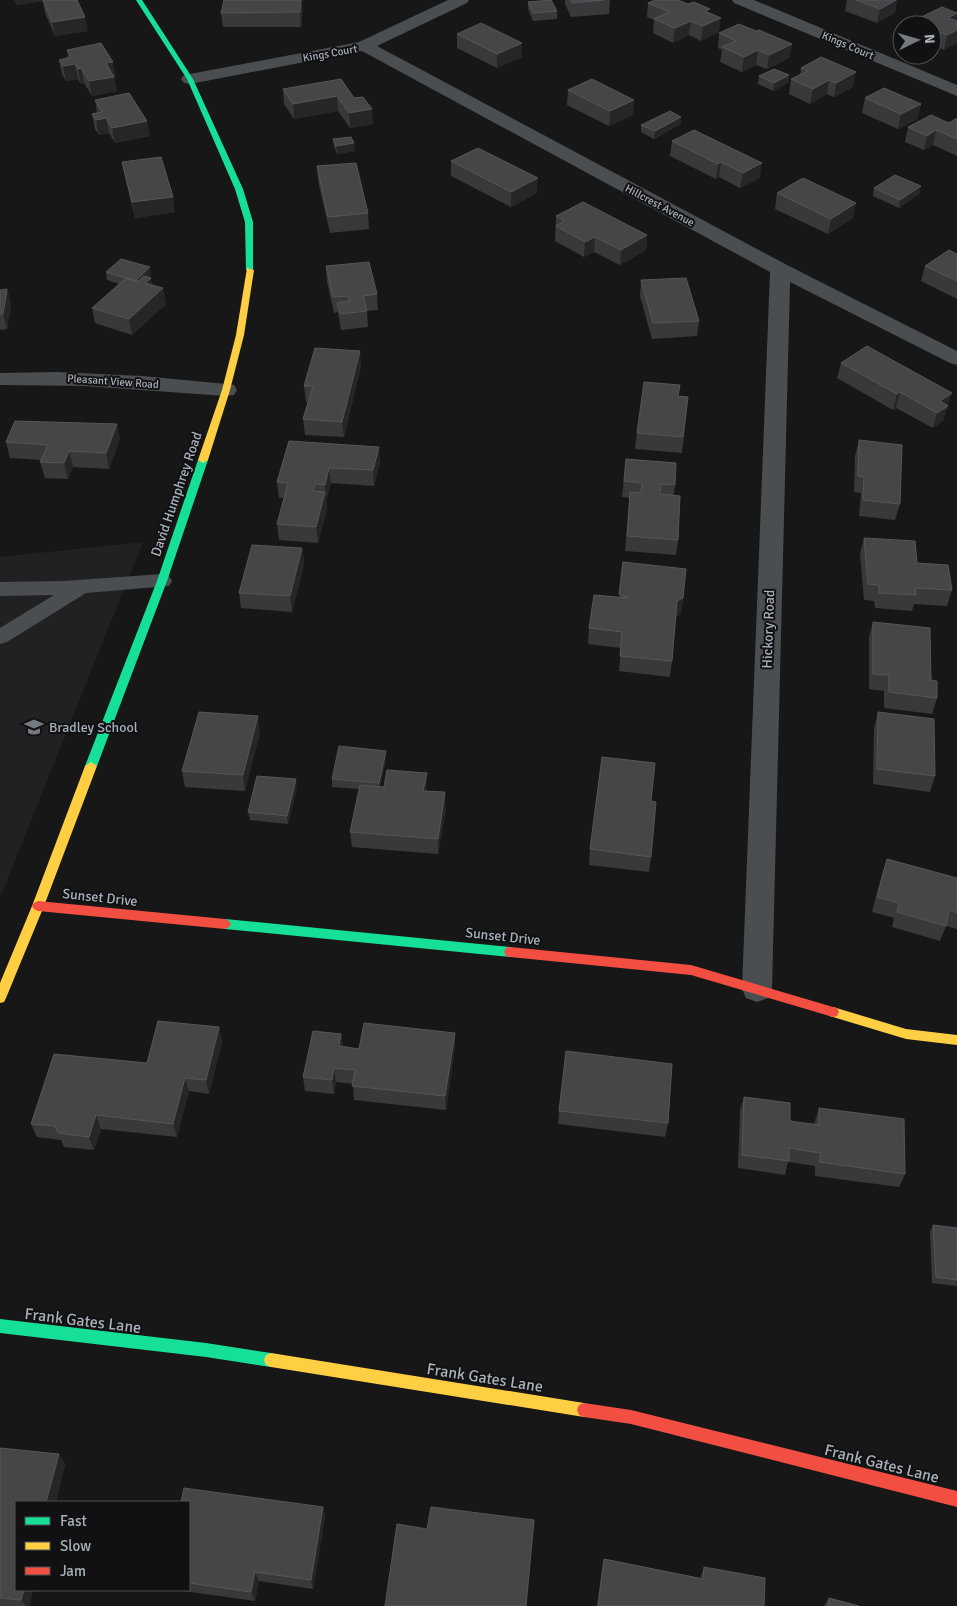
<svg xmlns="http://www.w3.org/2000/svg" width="957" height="1606" viewBox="0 0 957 1606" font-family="Signika,sans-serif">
	<rect width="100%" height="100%" fill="#171717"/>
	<path fill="#212123" d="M143,542L0,898V557Z"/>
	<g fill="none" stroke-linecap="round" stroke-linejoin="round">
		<path fill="#4b4e50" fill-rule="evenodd" d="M162,574L169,576L172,581L169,586L86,593L7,642L0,644V628L54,595L0,596V582L64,581Z"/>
		<path fill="#4b4e50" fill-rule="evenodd" d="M448,0H469L467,3L377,46L787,265L957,351V365L950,363L790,282L772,989L768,998L757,1002L746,998L742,989L770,272L362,51L190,84L184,83L181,79L184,75L190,74L359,42Z
			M732,0H754L957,85V96L734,3Z
			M57,372L142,376L226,384L234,385L237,390L234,395L226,396L85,386L0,385V373Z"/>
		<path fill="#16e098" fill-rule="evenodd" d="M136,0H142L193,79L243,189L253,222V272L246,270L245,222L235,189L187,79Z
			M203,457L208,460L167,581L97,766L91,770L87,769L85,766L157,581L198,460Z
			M225,919L510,947L514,948L516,952L514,956L510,957L225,929L221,927L219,924L221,921Z
			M0,1319L206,1343L271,1353L276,1355L278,1360L276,1365L271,1367L206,1357L0,1333Z"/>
		<path fill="#ffcf43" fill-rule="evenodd" d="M247,268L254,270L244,335L230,390L208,460L203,463L198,460L222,390L236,335Z
			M91,762L97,766L44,906L6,998L4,1002L0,1003V983L32,906L85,766Z
			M833,1007L906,1029L957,1035V1045L906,1039L833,1017L829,1016L827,1012L829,1008Z
			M271,1353L584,1403L589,1405L591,1410L589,1415L584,1417L271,1367L266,1365L264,1360L266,1355Z"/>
		<path fill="#f24e42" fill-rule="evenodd" d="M38,901L225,919L229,921L231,924L229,927L225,929L38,911L34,909L32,906L34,903Z
			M510,947L691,965L833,1007L837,1008L839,1012L837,1016L833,1017L691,975L510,957L506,956L504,952L506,948Z
			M584,1403L631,1410L957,1491V1507L631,1424L584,1417L579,1415L577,1410L579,1405Z"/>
	</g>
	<path fill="#38393a" d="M15,0H77L88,31L55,36L45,13L43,1L17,5Z
		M565,0H610L609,14L571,17L565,4Z
		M847,0H897L895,13L877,23L845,11Z
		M528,2L557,11V19L533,21L528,9Z
		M648,3L709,13L719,32L701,41L689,35L673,43L653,33L654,20L647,17Z
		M303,8L301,27H223L221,13Z
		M957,13L956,21H957V43L944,50L932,45V25H912L913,21Z
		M756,31L792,44L789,58L767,69L756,65L742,72L720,62L722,50L718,48L719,33Z
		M457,34L522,43V57L497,68L457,48Z
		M67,50L116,77H114L117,91L92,96L84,83L81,84L78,79L66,81L62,74L59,60L68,58Z
		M801,68L853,87L834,97L827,94L810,104L789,94L791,79L800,75Z
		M789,75L788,83L773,91L758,84L759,76Z
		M341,79L373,124L350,128L338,111L294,119L284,104L283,89Z
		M568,90L634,100L633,115L609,126L567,105Z
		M865,98L921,104L917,119L898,129L862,113Z
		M95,100L150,136L115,143L109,133L99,135L95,129L92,114L97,113Z
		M957,118V156L933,145L924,150L905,142L908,127L949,123Z
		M681,124L654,139L641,132V125Z
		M333,139L355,151L337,154L334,147Z
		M672,141L760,178L740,188L719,177L716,179L670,156Z
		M451,161L537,193L511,207L451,176Z
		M122,162L175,212L135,218L125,177Z
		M317,166L368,213L369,229L330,233L318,181Z
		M921,186L919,194L899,208L873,196L874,188Z
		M777,193L853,218L828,234L775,209Z
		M556,216L647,235L646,250L620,265L594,252L584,257L555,241Z
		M957,254V299L921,281L925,266Z
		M326,266L377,294L378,310L367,311L368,327L341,330L338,312L334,313L327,282Z
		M106,272L151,275L149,277L152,285L166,304L132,335L95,323L92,308L119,284L107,280Z
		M641,280L699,321L697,336L652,339L640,296Z
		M7,289L11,305L7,329L0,330V290Z
		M841,363L948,409H947L943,421L933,428L896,408L893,410L837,378Z
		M361,366L344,437L305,435L303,419L308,402H306L304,386Z
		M678,396L688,397L682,453L635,449L637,433Z
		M120,439L109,469L73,467L68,479L45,478L40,462L41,460L10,458L6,442Z
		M859,440L900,504L895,520L859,516L861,493L854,492L855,456Z
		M289,441L380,463L374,486L331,483L326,501L327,508L318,543L279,540L277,524L284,498H279L277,482Z
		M626,459L675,485L674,495L678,540L676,555L625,551L630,498L622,497Z
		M864,538L917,563L952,590L947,606L914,604L912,611L875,608L874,601L864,600L860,554Z
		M302,548L304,564L292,612L241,608L239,593Z
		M623,562L683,598L681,613L676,617L672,661L670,677L619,671L621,648L588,644L589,628L619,597Z
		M873,622L931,680L937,698L932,714L884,708V691L869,689V637Z
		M878,712L935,776L930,792L873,784L874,728Z
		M260,732L245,791L185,787L182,771Z
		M386,759L380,787H384L427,773V791L446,808L438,854L352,847L350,832L359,789L332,787V779Z
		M297,787L288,824L250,820L248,812Z
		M651,801V857L649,872L589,865L590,849Z
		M887,859L957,878V929L946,926L940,941L892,927L894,918L872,912L882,874Z
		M219,1027L222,1042L209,1094L189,1091L177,1137L101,1129L94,1150L64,1147L61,1140L37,1137L31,1124L147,1063Z
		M455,1033V1047L446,1110L354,1100L353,1084L336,1082L334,1094L305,1091L303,1077L341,1034L343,1047L359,1049Z
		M744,1097L790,1121L814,1124L819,1108L905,1174L899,1187L815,1176V1166L788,1162L785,1175L738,1168L740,1110Z
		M559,1111L668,1123L665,1137L558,1124Z
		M933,1225L957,1228V1286L932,1283L930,1232Z
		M0,1448L59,1454L65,1464L56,1502H16V1590H33L29,1606H0Z
		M189,1502L323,1507L325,1517L313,1589L259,1581L255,1601L176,1590H189Z
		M604,1559L700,1578L704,1567L764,1606H597L602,1569Z
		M829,1598L859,1606H824Z"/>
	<path fill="#262627" d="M16,0H42L43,1L17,5Z
		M301,0H302L303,8L301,27L300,12Z
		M896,0H897L895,13L877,23L880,9Z
		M957,13V15L954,27L948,18Z
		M85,17L88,31L55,36L52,22Z
		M721,18L719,32L701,41L703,26Z
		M691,21L689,35L673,43L675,28Z
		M957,30V43L944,50L947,35Z
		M522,43V57L497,68V54Z
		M792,44L789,58L767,69L769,55Z
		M758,50L756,65L742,72L744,57Z
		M113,62L116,77H114L117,91L92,96L89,81L106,63Z
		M75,64L78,79L66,81L63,66Z
		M81,68L84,83L81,84L78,69Z
		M856,72L853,87L834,97L836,83Z
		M789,75L788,83L773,91L774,83Z
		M829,80L827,94L810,104L813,89Z
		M337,96L338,111L294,119L293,104Z
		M634,100L633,115L609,126L610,111Z
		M921,104L917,119L898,129L901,114Z
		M372,109L373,124L350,128L349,113Z
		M681,117V124L654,139L655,131Z
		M106,118L109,133L99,135L96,120Z
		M147,121L150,136L115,143L112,128Z
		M936,130L933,145L924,150L927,136Z
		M354,143L355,151L337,154L336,146Z
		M721,162L719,177L716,179L718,164Z
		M762,163L760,178L740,188L743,173Z
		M538,178L537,193L511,207V192Z
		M921,186L919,194L899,208L900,200Z
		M173,197L175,212L135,218L132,202Z
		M856,203L853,218L828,234L831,219Z
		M647,235L646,250L620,265L621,250Z
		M595,237L594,252L584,257L585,242Z
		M150,267L151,275L136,289L135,281Z
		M151,278L154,293L145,283Z
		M163,288L166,304L132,335L129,319Z
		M7,289L11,305L7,329L3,314Z
		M360,351L361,366L344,437L342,422Z
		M900,392L896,408L893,410L897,394Z
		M952,393L943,421L933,428L940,401Z
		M117,424L120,439L109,469L106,453Z
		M379,447L380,463L374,486L373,470Z
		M69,451L73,467L68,479L64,463Z
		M329,468L331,483L326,501L325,485Z
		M325,492L327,508L318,543L316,527Z
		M302,548L304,564L292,612L290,596Z
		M683,598L681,613L675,617L677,601Z
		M258,716L260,732L245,791L243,775Z
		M386,751V759L379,791V783Z
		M427,773V789L424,806L423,791Z
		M296,779L297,787L288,824L287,816Z
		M445,792L446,808L438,854V839Z
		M219,1027L222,1042L209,1094L206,1080Z
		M455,1033V1047L446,1110L445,1096Z
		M341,1034L343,1048L339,1046Z
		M334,1068L336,1082L334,1094L332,1080Z
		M185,1078L189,1091L177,1137L173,1124Z
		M96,1115L101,1129L94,1150L89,1137Z
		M59,1454L65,1464L56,1502H46Z
		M323,1507L325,1517L313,1589L311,1580Z
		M255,1572L259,1581L255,1601L251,1592Z
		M24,1590H33L29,1606H26L21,1600Z"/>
	<path fill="#444648" stroke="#54565a" d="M43,0H77L85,17L52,22Z
		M224,0H301L300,12L221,13Z
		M551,0L557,11L533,13L528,2Z
		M571,0H604L572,3Z
		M655,0H678L688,4L694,2L710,9L705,11L721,18L703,26L691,21L675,28L654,19L669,12L648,3Z
		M856,0H896L880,9Z
		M942,7L957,13L948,18L957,21V30L947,35L932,29V25H923L913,21Z
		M481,23L522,43L497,54L457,34Z
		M739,24L756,31L759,30L792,44L769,55L758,50L744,57L722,47L736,41L719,33Z
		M101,43L113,62L106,63L114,77L89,81L81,68L78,69L75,64L63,66L59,60L71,57L67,50Z
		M821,57L856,72L836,83L829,80L813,89L791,79L808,71L801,68Z
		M774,69L789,75L774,83L759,76Z
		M341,79L354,98L363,97L372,109L349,113L337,96L293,104L283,89Z
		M592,79L634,100L610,111L568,90Z
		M884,88L921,104L901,114L865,98Z
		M129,93L147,121L112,128L106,118L96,120L92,114L102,112L95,100Z
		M670,111L681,117L655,131L641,125Z
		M931,115L949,123L957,118V139L936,130L927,136L908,127Z
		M694,130L762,163L743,173L721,162L718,164L672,141Z
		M351,137L354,143L336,146L333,139Z
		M478,148L538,178L511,192L451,161Z
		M161,157L173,197L132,202L122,162Z
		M356,163L368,213L328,217L317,166Z
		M895,175L921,186L900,200L874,188Z
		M803,178L856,203L831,219L777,193Z
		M583,202L647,235L621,250L595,237L585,242L556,226L564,221L556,216Z
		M949,250L957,254V281L925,266Z
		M121,259L150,267L135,281L106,272Z
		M369,262L377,294L363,296L367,311L340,314L337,303L349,301L348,296L333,297L326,266Z
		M144,276L151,278L145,283L163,288L129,319L92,308L126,278L138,281Z
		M686,278L699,321L653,323L641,280Z
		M7,289L3,314H0V290Z
		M867,346L952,393L940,401L948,406L937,413L900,392L897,394L841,363Z
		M315,348L360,351L342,422L303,419L313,386H304Z
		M644,382L680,385L678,396L688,397L683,437L637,433Z
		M15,421L117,424L106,453L69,451L64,463L40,462L48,445L6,442Z
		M859,440L902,445L900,504L863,500L864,477L858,476Z
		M289,441L379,447L373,470L329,468L325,485L315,484L313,491L325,492L316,527L277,524L288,483L277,482Z
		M626,459L676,463L675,485L661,484L660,494L680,496L678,540L627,536L630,492L641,493L642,483L624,481Z
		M864,538L915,541L917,563L948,565L952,590L915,588L916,595L879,593V585L868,584Z
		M252,545L302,548L290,596L239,593Z
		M623,562L686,569L683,598L677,601L672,661L620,656L622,632L589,628L594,595L628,598L619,594Z
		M873,622L930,628L931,680L937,681V698L889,692V675L873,674Z
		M199,712L258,716L243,775L182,771Z
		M878,712L934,719L935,776L877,769Z
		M339,746L386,751L379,783L332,779Z
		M602,757L655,763L651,801L656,802L651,857L590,849Z
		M387,770L427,773L423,791L445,792L438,839L350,832L360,785L384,787Z
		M257,776L296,779L287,816L248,812Z
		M887,859L957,878V913L949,910L946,926L897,912L899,903L877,897Z
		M158,1021L219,1027L206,1080L185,1078L173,1124L96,1115L89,1137L58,1133L55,1126L31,1124L54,1054L147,1063Z
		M364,1023L455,1033L445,1096L352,1086L355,1070L334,1068L332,1080L303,1077L313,1031L341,1034L339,1046L359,1049Z
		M566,1051L672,1064L668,1123L559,1111Z
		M744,1097L790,1103V1121L819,1125V1108L904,1119L905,1174L820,1162V1153L789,1148V1161L742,1155Z
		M933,1225L957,1228V1280L936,1277Z
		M0,1448L59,1454L46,1502H16V1590H24L21,1600L0,1598Z
		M184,1488L323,1507L311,1580L255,1572L251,1592L189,1583V1502H181Z
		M431,1507L534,1520L526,1606H385L397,1524L427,1529Z
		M604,1559L703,1579L704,1567L765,1578L764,1606H598Z
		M829,1598L859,1606H828Z"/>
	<defs>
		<g id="school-bare" transform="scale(1.5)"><path d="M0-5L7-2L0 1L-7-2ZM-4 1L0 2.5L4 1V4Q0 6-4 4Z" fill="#757a80" stroke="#111113" stroke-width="2.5" paint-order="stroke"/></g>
	</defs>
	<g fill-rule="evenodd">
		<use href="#school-bare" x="34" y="727"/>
	</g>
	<g text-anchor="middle" stroke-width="4" stroke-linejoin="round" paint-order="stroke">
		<g font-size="11" fill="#a8b0b8" stroke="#111113">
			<text transform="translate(848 45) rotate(23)" y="4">Kings Court</text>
			<text transform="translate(330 53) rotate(-10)" y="4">Kings Court</text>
			<text transform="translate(660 205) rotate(28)" y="4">Hillcrest Avenue</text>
			<text transform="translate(113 381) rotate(4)" y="4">Pleasant View Road</text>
		</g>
		<g font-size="14" fill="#a8b0b8" stroke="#111113">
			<text transform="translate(176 494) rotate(-71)" y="5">David Humphrey Road</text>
			<text transform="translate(768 629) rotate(-88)" y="5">Hickory Road</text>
			<text transform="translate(100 897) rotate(6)" y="5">Sunset Drive</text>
			<text transform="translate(503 936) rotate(6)" y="5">Sunset Drive</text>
		</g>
		<g font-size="14" fill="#a8b0b8" stroke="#111113" text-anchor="start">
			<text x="49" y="732">Bradley School</text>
		</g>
		<g font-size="16" fill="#a8b0b8" stroke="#111113">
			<text transform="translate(83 1320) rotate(7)" y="6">Frank Gates Lane</text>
			<text transform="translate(485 1377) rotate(9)" y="6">Frank Gates Lane</text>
			<text transform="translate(882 1463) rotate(14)" y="6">Frank Gates Lane</text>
		</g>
	</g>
	<rect x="15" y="1501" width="175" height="90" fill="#111113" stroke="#4d5155"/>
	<rect x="25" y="1517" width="25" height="8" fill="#16e098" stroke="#4d5155"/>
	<text x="60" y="1526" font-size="15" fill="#a8b0b8">Fast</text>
	<rect x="25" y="1542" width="25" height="8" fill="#ffcf43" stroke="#4d5155"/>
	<text x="60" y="1551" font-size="15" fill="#a8b0b8">Slow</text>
	<rect x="25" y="1567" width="25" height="8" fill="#f24e42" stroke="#4d5155"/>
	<text x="60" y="1576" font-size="15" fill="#a8b0b8">Jam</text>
	<g transform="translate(917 40) rotate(85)"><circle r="24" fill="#111113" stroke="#4d5155"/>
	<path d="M0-4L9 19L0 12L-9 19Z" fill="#757a80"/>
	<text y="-8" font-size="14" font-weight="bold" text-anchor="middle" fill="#a8b0b8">N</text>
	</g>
</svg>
